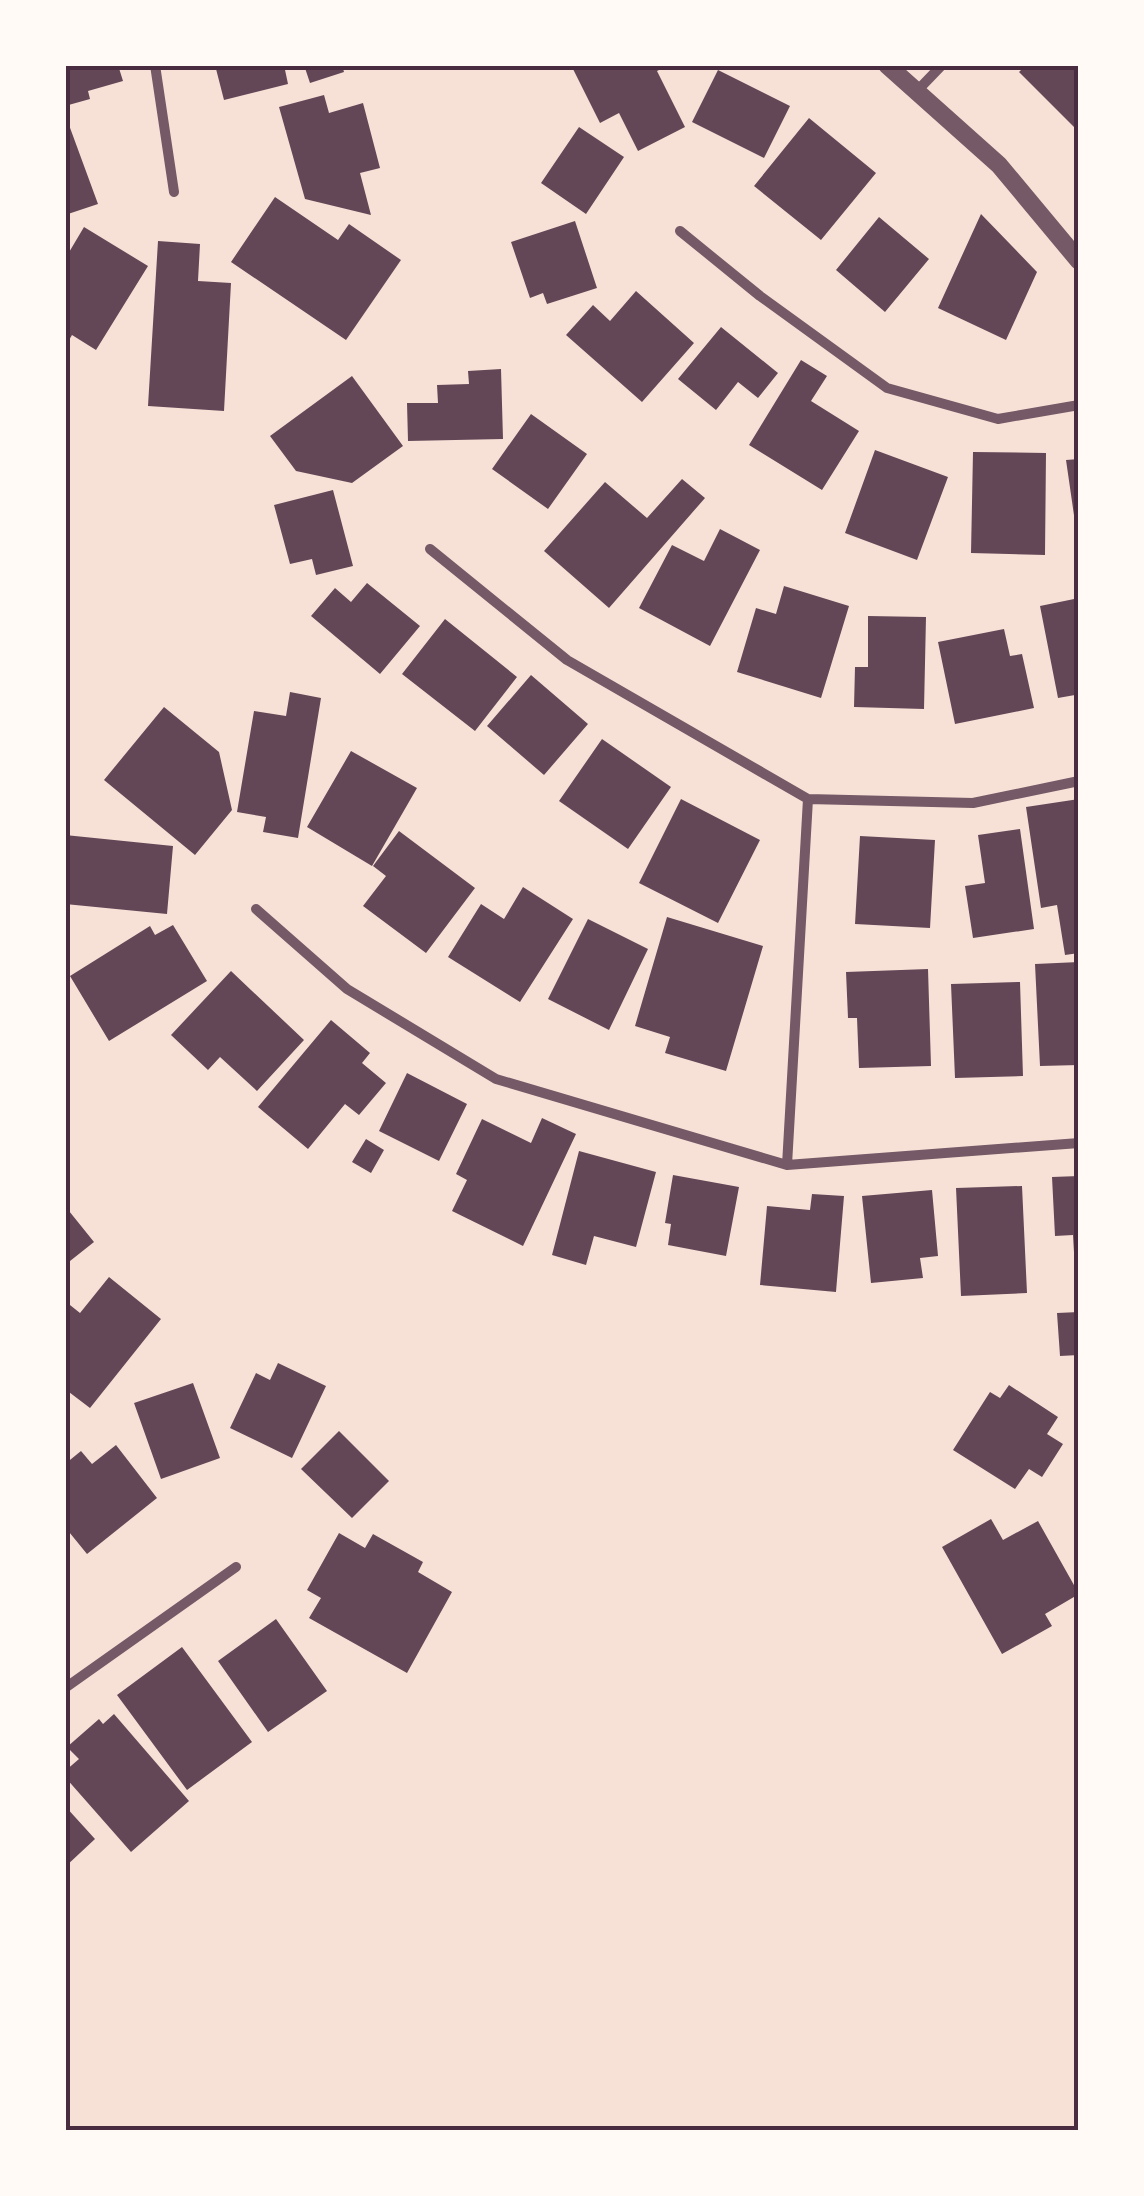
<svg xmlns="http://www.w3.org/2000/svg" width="1144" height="2196" viewBox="0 0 1144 2196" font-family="Signika,sans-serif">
	<rect width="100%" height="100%" fill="#f7e1d7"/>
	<path fill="#644757" d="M65,65H118L123,81L88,91L90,99L65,106Z
		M215,65H284L288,84L224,100Z
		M304,65H342L344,72L310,83Z
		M571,65H669L657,71L685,127L638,151L619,113L600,123Z
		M1026,65H1079V132L1019,72Z
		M718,70L790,106L764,158L692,122Z
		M324,95L329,113L363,103L380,168L360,173L371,215L305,199L279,107Z
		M809,118L876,173L821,240L754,186Z
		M69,125L98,204L65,215V127Z
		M579,127L624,157L586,214L541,183Z
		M275,197L338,240L349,224L401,260L346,340L231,262Z
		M981,214L1037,272L1006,340L938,308Z
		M879,217L929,259L885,312L836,270Z
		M575,221L597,288L547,304L543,293L530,298L511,242Z
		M84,227L148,266L96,350L72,335L65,347V259Z
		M158,241L200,244L198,281L231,283L224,411L148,406Z
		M636,291L694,343L642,402L566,335L593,305L610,321Z
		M721,327L778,373L758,398L738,382L716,410L678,379Z
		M801,360L827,376L811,401L859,431L822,490L749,445Z
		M501,369L503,439L408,441L407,403H438L437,385L469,384L468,371Z
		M352,376L403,446L352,483L296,471L270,436Z
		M531,414L587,454L548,509L492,469Z
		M875,450L948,477L917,560L845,533Z
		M973,452L1046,453L1045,555L971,553Z
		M1079,459V536H1077L1066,460Z
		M682,479L705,498L609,608L544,551L605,482L647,518Z
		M333,490L353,566L316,575L312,559L290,564L274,505Z
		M720,529L760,550L710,646L639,608L672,545L704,561Z
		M367,583L420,626L380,674L311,616L335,588L351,602Z
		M784,586L849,606L821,698L737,672L756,608L776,614Z
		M1079,598V704H1078L1075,695L1058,698L1040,606Z
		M868,616L926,617L924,709L854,707L855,667H868Z
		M445,619L517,677L475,731L402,674Z
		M1004,629L1010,656L1022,654L1034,708L955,724L938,642Z
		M531,675L588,724L544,775L487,726Z
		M290,692L321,698L298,838L263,832L266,817L237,812L254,711L286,716Z
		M164,707L219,752L232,810L195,855L104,780Z
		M602,739L671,787L628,849L559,801Z
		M351,751L417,788L372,866L307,827Z
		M681,799L760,840L718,923L639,883Z
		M1079,799V953L1065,955L1057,905L1041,908L1026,807Z
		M1020,829L1034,929L973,938L965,886L985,883L978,835Z
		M399,831L475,888L426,953L363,906L386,876L373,866Z
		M65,835L173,846L167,914L65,904Z
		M860,836L935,840L930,928L855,924Z
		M523,887L573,919L520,1002L448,957L481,904L504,919Z
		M667,917L763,946L726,1071L665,1053L670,1037L635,1026Z
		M588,919L648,949L609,1030L548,999Z
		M173,925L207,981L109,1041L70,976L150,926L155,935Z
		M1079,962V1065L1040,1066L1035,964Z
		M928,969L931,1066L859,1068L857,1018H848L846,972Z
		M231,971L304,1040L257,1091L220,1057L208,1070L171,1035Z
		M1020,982L1023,1076L955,1078L951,984Z
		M331,1020L370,1053L362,1063L386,1083L359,1115L345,1104L308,1149L258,1107Z
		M407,1073L467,1104L439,1161L379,1131Z
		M542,1118L576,1134L523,1246L452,1211L467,1180L456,1174L482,1119L531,1143Z
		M366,1139L384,1150L371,1173L352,1162Z
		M579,1151L656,1172L636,1247L594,1236L586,1265L552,1255Z
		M673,1175L739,1187L726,1256L668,1245L671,1224L665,1223Z
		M1079,1176V1270H1075L1073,1235L1055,1236L1052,1177Z
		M1022,1186L1027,1293L961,1296L956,1188Z
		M932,1190L938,1256L920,1258L923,1278L871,1283L862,1196Z
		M812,1194L844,1196L836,1292L760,1285L767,1206L810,1210Z
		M65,1206L94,1242L65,1265Z
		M109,1277L161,1319L90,1408L65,1389V1301L80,1313Z
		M1079,1312V1355L1060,1356L1057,1313Z
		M278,1363L326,1386L292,1458L230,1428L256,1373L270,1380Z
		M193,1383L220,1458L161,1479L134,1403Z
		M1009,1385L1058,1417L1047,1434L1063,1444L1042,1477L1029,1469L1015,1489L953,1450L990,1392L1000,1398Z
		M339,1431L389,1481L352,1518L301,1469Z
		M116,1445L157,1498L87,1554L65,1527V1464L81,1451L92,1464Z
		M991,1519L1003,1540L1038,1521L1079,1594L1045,1614L1052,1626L1002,1654L942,1547Z
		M339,1533L365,1548L373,1534L423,1562L418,1572L452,1592L407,1673L309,1618L321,1598L307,1590Z
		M276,1619L327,1691L268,1732L218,1661Z
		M182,1647L252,1742L187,1790L117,1695Z
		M114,1714L189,1801L131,1852L65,1777V1771L79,1759L67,1747L99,1719L103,1724Z
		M65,1806L95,1839L65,1867Z"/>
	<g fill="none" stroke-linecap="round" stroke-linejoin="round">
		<path stroke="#755966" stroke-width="10" d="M155,65L174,192
			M916,92L942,65
			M680,231L760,296L887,388L998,419L1079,405
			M430,549L567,660L808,799L973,803L1079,781
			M256,909L347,989L496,1079L787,1165L1079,1143
			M787,1165L808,799
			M65,1688L236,1567"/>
		<path stroke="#755966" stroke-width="18" d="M887,65L999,165L1079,261"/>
	</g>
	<rect width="1144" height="2196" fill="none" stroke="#fffaf5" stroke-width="135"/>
	<rect x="68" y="68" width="1008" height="2060" fill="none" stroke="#4a2c40" stroke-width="4"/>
</svg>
